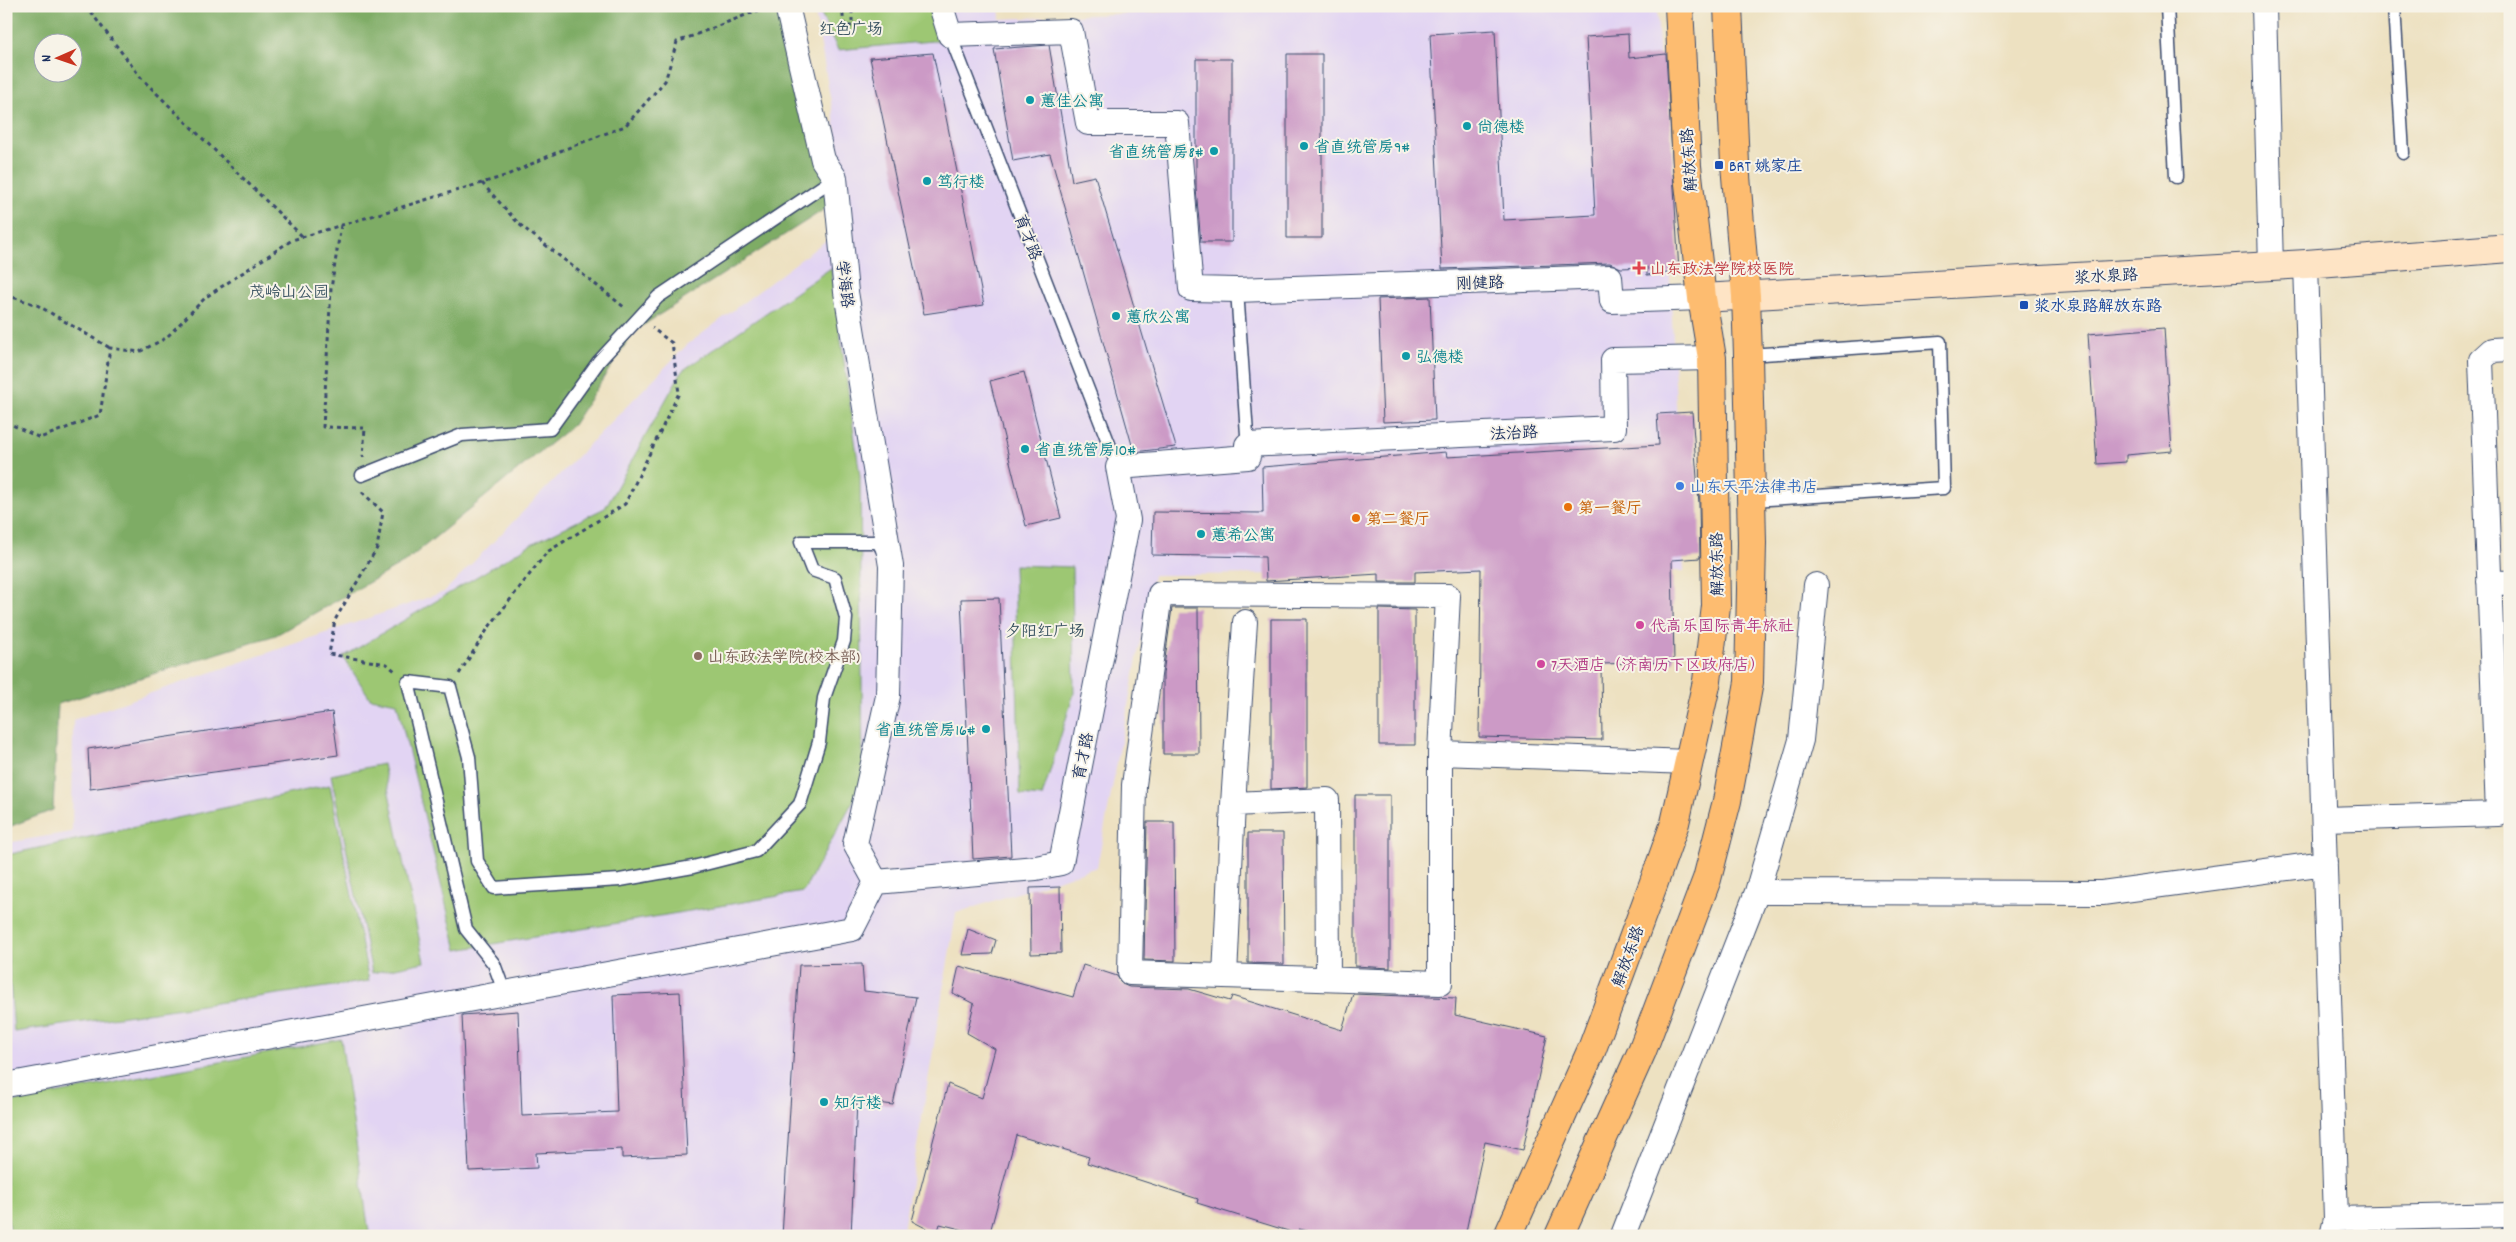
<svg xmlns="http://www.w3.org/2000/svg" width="2516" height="1242" viewBox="0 0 2516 1242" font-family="Dekko,'LXGW WenKai TC',sans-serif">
	<rect width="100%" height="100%" fill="#f7f3e8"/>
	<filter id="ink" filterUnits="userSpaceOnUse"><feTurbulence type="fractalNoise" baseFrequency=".02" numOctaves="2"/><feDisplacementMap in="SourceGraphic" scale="10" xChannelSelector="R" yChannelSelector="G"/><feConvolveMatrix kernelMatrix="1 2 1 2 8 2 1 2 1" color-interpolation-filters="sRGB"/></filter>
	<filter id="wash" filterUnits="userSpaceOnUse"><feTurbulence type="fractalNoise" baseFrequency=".0096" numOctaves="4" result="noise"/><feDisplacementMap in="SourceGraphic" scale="20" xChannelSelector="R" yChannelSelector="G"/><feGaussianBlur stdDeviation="1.12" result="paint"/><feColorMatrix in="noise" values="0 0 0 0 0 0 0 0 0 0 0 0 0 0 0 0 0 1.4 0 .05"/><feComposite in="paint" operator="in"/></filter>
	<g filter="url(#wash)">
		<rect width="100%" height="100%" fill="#ede1c1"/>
		<path fill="#e2d4f3" d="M814,6H999L1000,19L1298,6H1657L1684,571L1153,575L1097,867L956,913L902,1236H6V843L72,832L73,720L444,592L687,345L852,221Z"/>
		<path fill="#9dc773" stroke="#5c7b68" d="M817,6H940L943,40L838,50Z
			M831,268L860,476L863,783L803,892L457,950L397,703L370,698L343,657L531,544L605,508L682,371Z
			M1014,565L1072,567L1074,693L1042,797L1020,795Z
			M383,764L424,962L372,973L331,775Z
			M330,785L369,981L14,1032L6,929V855Z
			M341,1039L369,1232L348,1236H11L6,1210V1103Z"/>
		<path fill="#7eac65" stroke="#4c6e62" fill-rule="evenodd" d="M6,6H787L839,200L634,331L573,425L405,562L276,635L58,704L53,810L6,828ZM42,42H72V72H42Z"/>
		<g id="blocks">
			<path fill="#cc9ac6" d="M1495,30L1504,220L1595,215L1586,37L1628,34L1629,58L1666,54L1679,272L1647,275V267L1621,268L1610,263L1442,269L1430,34Z
				M1049,45L1072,181L1095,176L1176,447L1134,452L1050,154L1013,161L994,49Z
				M933,53L984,305L924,314L870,58Z
				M1287,54H1322V238H1287Z
				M1196,59H1232V242H1201L1196,189Z
				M1430,297L1435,420L1383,422L1378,299Z
				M2164,328L2172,451L2126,455V462L2097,464L2088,334Z
				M1024,372L1061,518L1026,526L990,381Z
				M1692,412L1699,504L1700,558L1672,560L1674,662L1601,664L1602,740L1479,737L1481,569L1415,572V582H1379V574L1266,581L1265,557L1152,555L1153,512L1263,513L1262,467L1446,452L1447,457L1659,445L1657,414Z
				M999,598L1011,856L973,859L961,599Z
				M1172,608H1198L1199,754H1163V674Z
				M1379,609L1415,610V745H1379Z
				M1271,619H1307V787L1271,789Z
				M332,712L338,755L90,789L88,749Z
				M1355,795H1390V968L1355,966Z
				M1147,822H1174L1175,961L1144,960Z
				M1248,833H1283L1284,964L1248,963Z
				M1060,887L1061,953L1031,954L1030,888Z
				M968,929L996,940L992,954L962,955Z
				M862,964L864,991L916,997L893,1105L857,1100L851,1236H782L799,965Z
				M1083,965L1117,976L1122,984L1129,987L1189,989L1230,1001L1232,996L1342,1030L1353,994L1456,998L1455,1015L1547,1036L1523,1150L1485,1142L1465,1236H1331L1299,1229L1298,1234L1197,1203L1198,1199L1087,1163L1089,1157L1016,1135L989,1236L940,1224L937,1234L912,1221L948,1084L982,1098L995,1049L967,1033L974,1004L953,993L959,966L1073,997Z
				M680,992L687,1155L622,1158V1149L536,1153L537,1168L469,1171L462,1015L518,1011L522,1116L617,1112L613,995Z"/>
		</g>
	</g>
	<g filter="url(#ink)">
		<use href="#blocks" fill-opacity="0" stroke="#3a4a6d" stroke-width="1"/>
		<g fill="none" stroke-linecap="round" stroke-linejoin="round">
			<g stroke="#3a4a6d" stroke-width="15">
				<path id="service" d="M2167,6L2176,177
					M2394,6L2403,153
					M950,35L1118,467
					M1237,290L1248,449
					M1748,355L1940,342L1944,488L1752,500
					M362,475L462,435L550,429L599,361L658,297L835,178
					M505,994L494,964L466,929L408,682L450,687L469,757L477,861L494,888L620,880L693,867L756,851L800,804L819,742L824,698L844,641L846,618L835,578L812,570L801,542H878L884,553"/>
			</g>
			<g stroke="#3a4a6d" stroke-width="26">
				<path id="minor" d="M941,6L950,35L1071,31L1088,123H1177L1191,289L1237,290L1610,277L1612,301L1702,298
					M2264,6L2271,266
					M2306,264L2336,1219L2332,1236
					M1247,445L1614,428L1613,360L1712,358
					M2489,582L2510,583
					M1160,594L1448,596L1440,753V983L1130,973L1134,785Z
					M1245,622L1233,804L1327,800L1328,979
					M1440,753L1689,762
					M2324,819L2498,814L2481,360L2492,350L2510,349
					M876,882L1036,868L1061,863L1128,520L1118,467L1248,457
					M1757,892L1801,740L1816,585
					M1225,976L1233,804
					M6,1085L852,929L876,882L855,844L888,696L891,566L846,292L835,178L823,160L787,6
					M2336,1219L2510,1215
					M1623,1235L1757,892L2102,893L2325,863"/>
			</g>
			<g stroke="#3a4a6d" stroke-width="30">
				<path id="secondary" d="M1702,298L2306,264L2510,248"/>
			</g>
			<g stroke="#3a4a6d" stroke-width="30">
				<path id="primary" d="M1508,1236L1592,1049L1653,885L1675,823L1707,681L1716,606L1712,358L1702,298L1687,166L1679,6
					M1559,1236L1642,1051L1707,879L1727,801L1749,682L1752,543L1748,355L1746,296L1735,164L1728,6"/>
			</g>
			<path stroke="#3a4a6d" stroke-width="3" stroke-dasharray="4 4" stroke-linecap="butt" d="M86,6L142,79L303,237
				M744,6L756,11
				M842,6L844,26H852V6
				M810,7L819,6
				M482,183L519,224L624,307
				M341,225L331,289L323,427L365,428L363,457
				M6,295L37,305L110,348
				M6,422L40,438L100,415L110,348L139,352L166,338L206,297L292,240L505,176L560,151L625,126L665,81L677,42L756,11L766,10
				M362,492L383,512L377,548L335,620L329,654L387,664L396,672
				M459,674L489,627L547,552L625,504L679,393L672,343L652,328"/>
			<use href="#service" stroke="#fff" stroke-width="12"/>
			<use href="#minor" stroke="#fff" stroke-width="24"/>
			<use href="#secondary" stroke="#fee4c5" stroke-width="28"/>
			<use href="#primary" stroke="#fdbc6f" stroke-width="28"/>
		</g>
	</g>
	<g fill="#0f9aa8" stroke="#f7f3e8" stroke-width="2">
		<circle cx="1030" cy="100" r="5"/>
		<circle cx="1467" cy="126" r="5"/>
		<circle cx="1304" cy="146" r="5"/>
		<circle cx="1214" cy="151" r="5"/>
		<circle cx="927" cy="181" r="5"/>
		<circle cx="1116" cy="316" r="5"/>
		<circle cx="1406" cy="356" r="5"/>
		<circle cx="1025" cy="449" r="5"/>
		<circle cx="1201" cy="534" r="5"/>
		<circle cx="986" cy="729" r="5"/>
		<circle cx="824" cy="1102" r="5"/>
	</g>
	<g fill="#1a4fb4" stroke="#f7f3e8" stroke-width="2">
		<rect x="1714" y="160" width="10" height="10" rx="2.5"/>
		<rect x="2019" y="300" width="10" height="10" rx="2.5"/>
	</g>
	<path fill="#e0444e" stroke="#f7f3e8" stroke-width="2" d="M1636.5 260.5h5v5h5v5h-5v5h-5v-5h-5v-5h5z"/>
	<circle fill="#3f7fe0" stroke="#f7f3e8" stroke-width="2" cx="1680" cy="486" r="5"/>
	<g fill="#e8710a" stroke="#f7f3e8" stroke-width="2">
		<circle cx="1568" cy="507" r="5"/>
		<circle cx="1356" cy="518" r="5"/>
	</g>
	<g fill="#d1479c" stroke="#f7f3e8" stroke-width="2">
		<circle cx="1640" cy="625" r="5"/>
		<circle cx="1541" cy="664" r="5"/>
	</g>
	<circle fill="#8d6e63" stroke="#f7f3e8" stroke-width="2" cx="698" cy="656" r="5"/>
	<g text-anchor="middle" stroke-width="4" stroke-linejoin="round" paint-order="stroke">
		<g font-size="16" fill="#3c5563" stroke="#f7f3e8">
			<text x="851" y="34">红色广场</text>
			<text x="289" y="297">茂岭山公园</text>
			<text x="1045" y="636">夕阳红广场</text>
		</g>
		<g font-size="16" fill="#0d838f" stroke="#f7f3e8" text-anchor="start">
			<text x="1040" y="106">蕙佳公寓</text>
			<text x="1477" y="132">尚德楼</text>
			<text x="1314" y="152">省直统管房9#</text>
			<text x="1204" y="157" text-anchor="end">省直统管房8#</text>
			<text x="937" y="187">笃行楼</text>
			<text x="1126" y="322">蕙欣公寓</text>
			<text x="1416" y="362">弘德楼</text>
			<text x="1035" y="455">省直统管房10#</text>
			<text x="1211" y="540">蕙希公寓</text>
			<text x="976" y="735" text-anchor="end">省直统管房16#</text>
			<text x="834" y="1108">知行楼</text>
		</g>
		<g font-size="16" fill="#1b2f5e" stroke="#f7f3e8">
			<text transform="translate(1688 160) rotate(-94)" y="6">解放东路</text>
			<text transform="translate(1029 237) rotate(69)" y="6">育才路</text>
			<text transform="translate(2106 275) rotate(-3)" y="6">浆水泉路</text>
			<text transform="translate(1480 282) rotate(-2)" y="6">刚健路</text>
			<text transform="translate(846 284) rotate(83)" y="6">学海路</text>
			<text transform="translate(1514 432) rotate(-3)" y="6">法治路</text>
			<text transform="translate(1716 564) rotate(-91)" y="6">解放东路</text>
			<text transform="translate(1082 756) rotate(-79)" y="6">育才路</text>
			<text transform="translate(1627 956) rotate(-70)" y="6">解放东路</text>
		</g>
		<g font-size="16" fill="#164399" stroke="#f7f3e8" text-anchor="start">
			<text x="1729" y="171">BRT 姚家庄</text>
			<text x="2034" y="311">浆水泉路解放东路</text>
		</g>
		<g font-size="16" fill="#be3a42" stroke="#f7f3e8" text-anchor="start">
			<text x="1650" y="274">山东政法学院校医院</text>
		</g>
		<g font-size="16" fill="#366cbe" stroke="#f7f3e8" text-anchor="start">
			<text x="1690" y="492">山东天平法律书店</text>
		</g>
		<g font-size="16" fill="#c56008" stroke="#f7f3e8" text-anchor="start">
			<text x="1578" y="513">第一餐厅</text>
			<text x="1366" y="524">第二餐厅</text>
		</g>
		<g font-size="16" fill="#b23c85" stroke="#f7f3e8" text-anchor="start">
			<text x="1650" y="631">代高乐国际青年旅社</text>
			<text x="1551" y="670">7天酒店（济南历下区政府店）</text>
		</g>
		<g font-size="16" fill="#785e54" stroke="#f7f3e8" text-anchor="start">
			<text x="708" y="662">山东政法学院(校本部)</text>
		</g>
	</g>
	<rect width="2516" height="1242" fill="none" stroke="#f7f3e8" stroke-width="25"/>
	<g transform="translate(58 58) rotate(268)"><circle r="24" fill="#f7f3e8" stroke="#9fa5b1"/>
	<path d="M0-4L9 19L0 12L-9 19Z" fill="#c8321e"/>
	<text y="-8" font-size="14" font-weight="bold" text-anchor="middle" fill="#1b2f5e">N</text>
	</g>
</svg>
